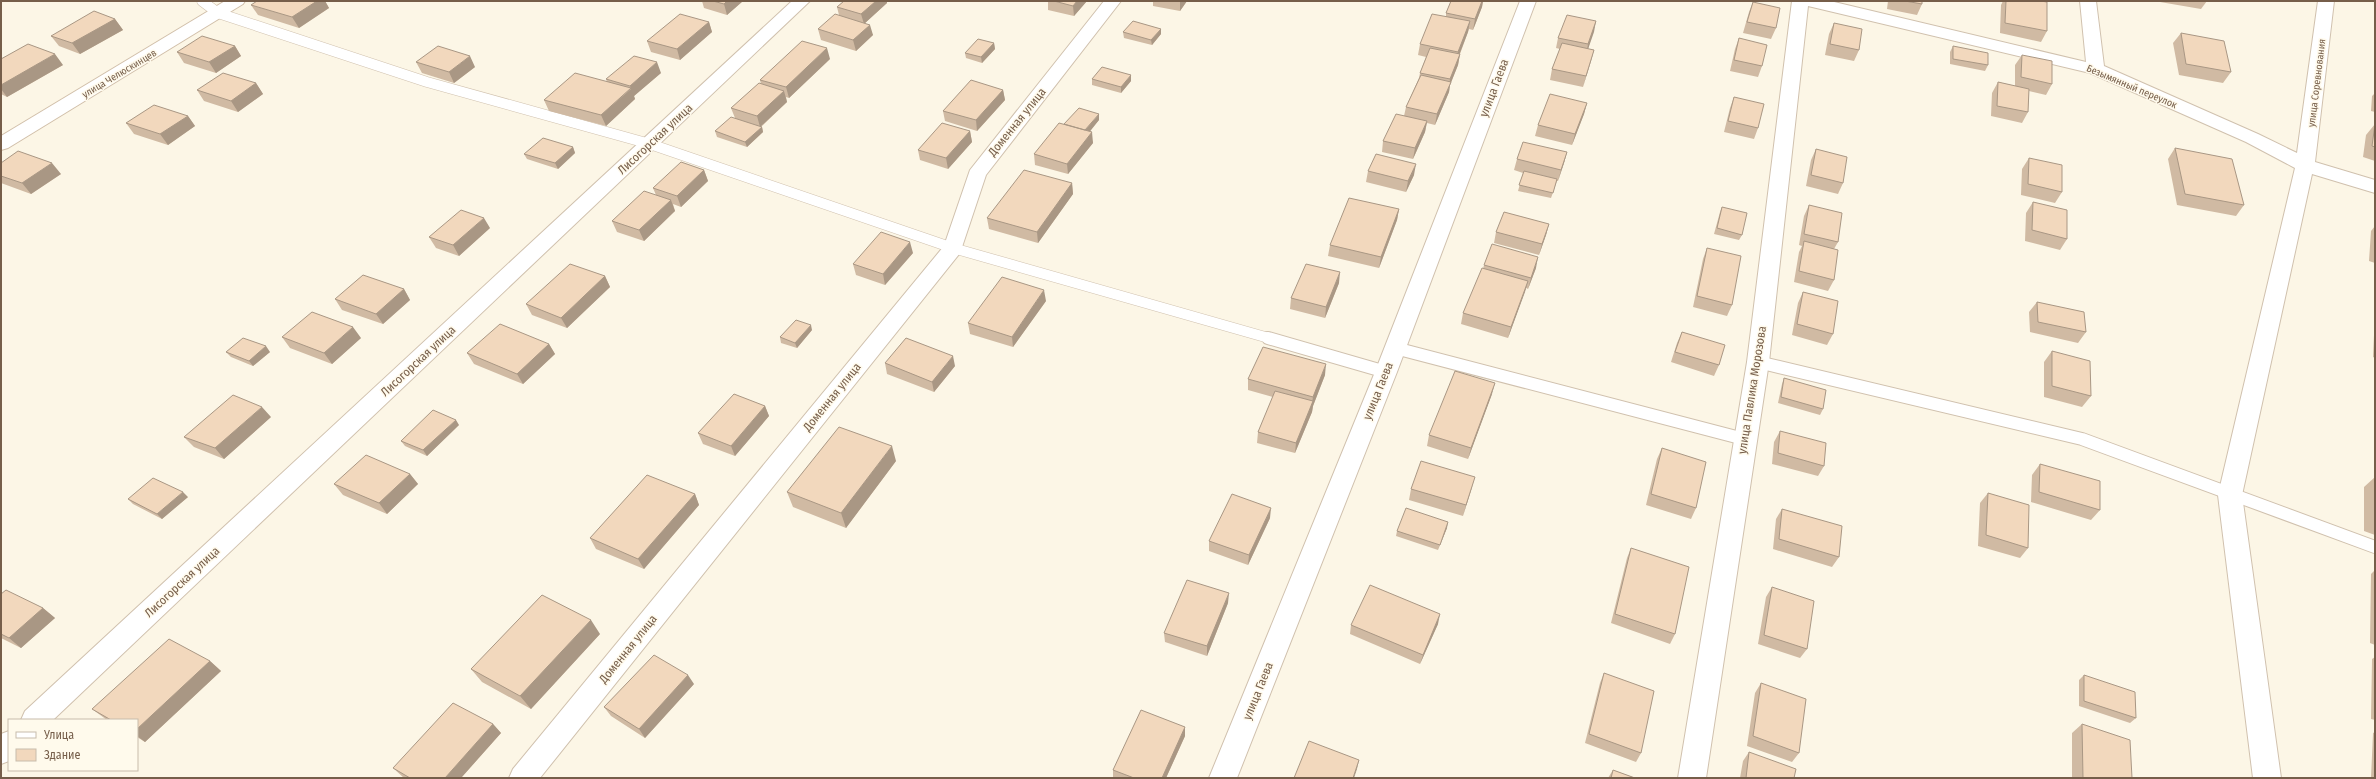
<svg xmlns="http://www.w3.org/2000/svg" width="2376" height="779" viewBox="0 0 2376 779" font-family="'Fira Sans Condensed',sans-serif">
	<rect width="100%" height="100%" fill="#fcf6e6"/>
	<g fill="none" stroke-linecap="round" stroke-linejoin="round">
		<g stroke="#d0c1ae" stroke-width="11">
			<path id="lane-far1" d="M202,1L218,13L427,82L650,144L953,248L1272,339"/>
		</g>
		<g stroke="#d0c1ae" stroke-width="14">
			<path id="lane" d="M1268,338L1386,372
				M1395,348L1744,439
				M1758,362L2082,439L2375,547"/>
		</g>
		<g stroke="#d0c1ae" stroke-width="2">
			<path id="street" d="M792,1H810L53,720H21L25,711Z
				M1104,1H1121L986,175L960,253L540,778H509L513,769L944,246L970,170Z
				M1520,1H1536L1397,372L1237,778H1209L1375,372Z
				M1792,1H1830L2086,62L2080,1H2096L2104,66L2258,134L2297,153L2318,1H2334L2315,162L2375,180V193L2312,174L2242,495L2281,778H2253L2218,495L2295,168L2246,142L2090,73L1808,6L1769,362L1706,778H1678L1747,362Z
				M9,731V761L1,764V734Z"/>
		</g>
		<g stroke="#d1bfa9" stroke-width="2">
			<path id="secondary" d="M225,1H245L243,4L8,148L1,150V136Z"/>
		</g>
		<use href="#lane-far1" stroke="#fff" stroke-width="10"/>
		<use href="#lane" stroke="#fff" stroke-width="12"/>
		<use href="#street" fill="#fff" fill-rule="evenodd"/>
		<use href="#secondary" fill="#fff" fill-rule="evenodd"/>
	</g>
	<path fill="#d0baa3" d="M257,1H325L329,8L299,28L258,15L251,5Z
		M702,1H743L727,15L704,8Z
		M844,1H887V3L865,23L873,35L856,51L821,40L818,29L839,15L837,7Z
		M1048,1H1087L1074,16L1048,10Z
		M1153,1H1187L1180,11L1153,6Z
		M1451,1H1483L1482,7L1473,30L1469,29L1468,32L1460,54L1458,65L1450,85L1449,92L1435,125L1427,123L1425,132L1413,159L1382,152L1383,141L1404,116L1406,107L1419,78L1420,73L1426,57L1418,55L1420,44L1446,17V13Z
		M1888,1H1922V4L1917,15L1887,9Z
		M2003,1H2041L2047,31L2041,42L2000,33L2001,5Z
		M2160,1H2207L2201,9L2160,2Z
		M1753,2L1776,28L1771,39L1743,33L1749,12Z
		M115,19L123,30L80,54L59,46L51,36Z
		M1596,21L1588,49L1594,50L1583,87L1550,80L1552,69L1560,49L1556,48L1558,38Z
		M709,22L712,32L680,60L651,52L647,41Z
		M1834,23L1859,50L1854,61L1825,55L1829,34Z
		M1161,29V34L1152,45L1124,38L1123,32Z
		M2181,33L2231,72L2223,83L2179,75L2173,43Z
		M1739,38L1762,66L1758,77L1730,71L1735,49Z
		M994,43L995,49L982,63L966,58L965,53Z
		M235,46L241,56L216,73L184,63L177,52Z
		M1953,46L1988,65L1985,71L1950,64V52Z
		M2022,55L2052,84L2046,95L2029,91L2028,112L2022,123L1991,116L1992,93L1998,82L2015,86V65Z
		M1,59L63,65L7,97L1,94Z
		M830,59L789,98L786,97L787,102L761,127H762L763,132L747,147L717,137L715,131L735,118L731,108L761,84L760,80Z
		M416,62L475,67L454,83L422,73Z
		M661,73L634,96L635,99L606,126L549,111L544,100L607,82L606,79Z
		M1092,79L1131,81L1121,93L1092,85Z
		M256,83L263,94L238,112L204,101L197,90Z
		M1003,90L1005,100L977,131L945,121L943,111Z
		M2375,93V112L2371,111L2372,96Z
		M1734,97L1758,128L1754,139L1724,132L1730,108Z
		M1587,103L1584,114L1572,145L1535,136L1538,125Z
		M188,116L195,126L168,145L134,134L126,123Z
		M1099,120L1089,131L1093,143L1068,174L1035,165L1034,154L1064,124Z
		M2375,124V161L2363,157L2366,135Z
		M970,131L972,142L948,169L920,160L918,150Z
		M573,147L575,153L558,169L527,159L524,154Z
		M2175,148L2244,205L2236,216L2177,205L2168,159Z
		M1816,149L1843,183L1838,194L1806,186L1811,160Z
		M1567,152L1564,163L1558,181H1557L1551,198L1518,191L1523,173L1514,170L1517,159Z
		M2029,158L2062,192L2055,203L2021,195L2022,169Z
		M1,163L61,174L31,194L1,183Z
		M704,170L708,181L681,207L673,204L675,211L644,241L617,232L612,221L656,195L653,188Z
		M1368,171L1414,175L1406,192L1366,182Z
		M1072,183L1073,194L1038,243L989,229L987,218Z
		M2033,202L2067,239L2060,250L2025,241L2026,213Z
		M1809,205L1838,242L1834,249V280L1828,291L1794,282L1799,252L1802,246L1799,245L1804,216Z
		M1722,207L1742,235L1739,240L1714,234L1720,212Z
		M1399,209L1397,220L1379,268L1328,256L1330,245Z
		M1549,224L1546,235L1539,255L1494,243L1496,232Z
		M2375,226V263L2369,261L2371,231Z
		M490,228L459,256L436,248L429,237Z
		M1707,248L1732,305L1727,316L1693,307L1703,259Z
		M913,253L885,285L856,275L853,264Z
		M1484,265L1536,268L1528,289L1526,288L1508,338L1461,324L1463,313L1483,269Z
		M605,276L610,287L567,328L532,315L526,304Z
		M1339,283L1325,318L1290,309L1291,298Z
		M404,289L410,300L383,324L342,310L335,299Z
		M1803,292L1833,334L1827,345L1792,335L1798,303Z
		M1046,301L1013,347L970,334L968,323Z
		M2037,302L2086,332L2078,343L2030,332L2029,312Z
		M2375,313V358L2373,357Z
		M812,330L797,348L781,343L780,337Z
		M1682,332L1719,365L1714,376L1671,362L1677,343Z
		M282,337L361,338L332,364L290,348Z
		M549,344L555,354L523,384L474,364L467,353Z
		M2052,351L2091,396L2082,407L2044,397V362Z
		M226,352H270L253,366L231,357Z
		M885,363L955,366L934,392L887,374Z
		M1325,375L1313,406L1312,412L1295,453L1257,443L1258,432L1273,397L1248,390V379Z
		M1784,378L1823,409L1820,415L1778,403L1782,384Z
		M2375,387V436L2374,435V388Z
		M1492,394L1468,459L1427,446L1429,435Z
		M765,406L769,416L735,456L703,444L698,433Z
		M271,417L224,459L194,447L184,437Z
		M459,425L427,456L405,446L401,441Z
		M1780,431L1824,466L1818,476L1772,464L1774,442Z
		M1662,448L1696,508L1691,519L1646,505L1657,459Z
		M896,461L846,528L793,507L787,492Z
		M2040,464L2100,510L2091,520L2031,502L2032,475Z
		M410,474L418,484L387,514L343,495L334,484Z
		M2375,477V535L2364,531V487Z
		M1472,487L1463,516L1409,500L1411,489Z
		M1988,493L2028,548L2020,558L1978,546L1980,503Z
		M695,494L699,505L644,569L596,549L590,538Z
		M188,497L162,519L133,504L128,499Z
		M1782,509L1839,557L1832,567L1773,549L1776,519Z
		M1270,518L1248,565L1209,551V541Z
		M1447,528L1438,550L1396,536L1397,531Z
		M1631,548L1675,634L1670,644L1611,623L1627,558Z
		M2375,570V645L2370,643L2371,574Z
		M1772,587L1807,649L1800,658L1758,644L1766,597Z
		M1,594L43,608L55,618L21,648L1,638Z
		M1228,603L1207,656L1165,642L1164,633Z
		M1438,624L1420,664L1350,634L1351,625Z
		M600,634L531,709L482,682L471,669Z
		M2375,657V720L2371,719L2372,659Z
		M210,661L221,671L145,742L137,737V720H107L92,709Z
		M1604,673L1641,753L1636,762L1585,743L1600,683Z
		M2084,675L2136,718L2130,723L2079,706V680Z
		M1761,683L1799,753L1792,762L1747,746L1755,693Z
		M694,684L645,738L611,716L604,707Z
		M493,724L501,733L461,778H404L393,768Z
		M2082,724L2132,778H2072V733Z
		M1185,727V736L1166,778H1113V770Z
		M2375,732V778H2371L2373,733Z
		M1749,752L1794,778H1740L1743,761Z
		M1613,770L1635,778H1608Z"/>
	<path fill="#a99784" d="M317,1H325L329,8L299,28L292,17Z
		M727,1H743L727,15L724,4Z
		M876,1H887V3L864,24L861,14Z
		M1077,1H1087L1074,16L1073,6Z
		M1180,1H1187L1180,11Z
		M1482,1H1483L1482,7L1473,30L1475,19Z
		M115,19L123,30L80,54L72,43Z
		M1470,21L1468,32L1456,63L1458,52Z
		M1596,21L1594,32L1586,55L1588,44Z
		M709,22L712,32L680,60L677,49Z
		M870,25L873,35L856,51L853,40Z
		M1161,29V34L1152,45L1151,40Z
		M994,43L995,49L982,63L981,57Z
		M235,46L241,56L216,73L209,62Z
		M827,48L830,59L789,98L786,87Z
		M1594,50L1591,61L1583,87L1586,76Z
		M55,54L63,65L7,97L1,89V85Z
		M1460,54L1458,65L1450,85L1449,92L1435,125L1437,114L1449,86L1450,79Z
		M470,56L475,67L454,83L449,72Z
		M657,62L661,73L634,96L635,99L606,126L601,115L631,89L630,86Z
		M1131,75V81L1121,93V87Z
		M256,83L263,94L238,112L231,101Z
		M1003,90L1005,100L977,131L976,120Z
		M784,91L787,102L760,127L757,116Z
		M1587,103L1584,114L1572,145L1575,134Z
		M1099,114V120L1084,139L1083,133Z
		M188,116L195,126L168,145L160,134Z
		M1427,121L1425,132L1413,159L1415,148Z
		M762,127L763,132L747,147L745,142Z
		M970,131L972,142L948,169L946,158Z
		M1092,132L1093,143L1068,174L1067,164Z
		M573,147L575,153L558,169L555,163Z
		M1567,152L1564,163L1558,181L1561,170Z
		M52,163L61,174L31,194L22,183Z
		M1416,164L1414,175L1406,192L1408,181Z
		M704,170L708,181L681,207L677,196Z
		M1072,183L1073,194L1038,243L1037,232Z
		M671,200L675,211L644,241L639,230Z
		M1399,209L1397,220L1379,268L1381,257Z
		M484,218L490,228L459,256L453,245Z
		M1549,224L1546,235L1539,255L1542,244Z
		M910,242L913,253L885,285L883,274Z
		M1538,257L1536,268L1528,289L1531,278Z
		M1340,272L1339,283L1325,318L1326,307Z
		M605,276L610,287L567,328L561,318Z
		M1528,281L1525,292L1508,338L1511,327Z
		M404,289L410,300L383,324L376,314Z
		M1044,290L1046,301L1013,347L1012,337Z
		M811,325L812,330L797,348L795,343Z
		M353,327L361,338L332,364L324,353Z
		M549,344L555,354L523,384L517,374Z
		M266,346L270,352L253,366L249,361Z
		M953,356L955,366L934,392L932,382Z
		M1326,364L1325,375L1313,406L1312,412L1295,453L1296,443L1312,403L1313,397Z
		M1495,383L1492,394L1468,459L1471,448Z
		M765,406L769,416L735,456L731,446Z
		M262,407L271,417L224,459L215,448Z
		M456,420L459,425L427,456L423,450Z
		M892,446L896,461L846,528L841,513Z
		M410,474L418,484L387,514L379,503Z
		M1475,477L1472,487L1463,516L1466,505Z
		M183,492L188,497L162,519L157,514Z
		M695,494L699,505L644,569L638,559Z
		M1271,508L1270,518L1248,565L1249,555Z
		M1448,522L1447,528L1438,550L1440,545Z
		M1229,593L1228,603L1207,656V646Z
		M43,608L55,618L21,648L9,638Z
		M1440,614L1438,624L1420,664L1423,655Z
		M591,620L600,634L531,709L520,696Z
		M210,661L221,671L145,742L137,736V729Z
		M688,675L694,684L645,738L639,729Z
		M493,724L501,733L461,778H445Z
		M1185,727V736L1166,778H1162Z
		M1359,760L1357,769L1354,778H1353Z"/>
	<path fill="#f2d8bd" stroke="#a99784" d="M257,1H317L292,17L251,5Z
		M713,1H727L724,4Z
		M844,1H876L861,14L837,7Z
		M1054,1H1077L1073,6Z
		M1451,1H1482L1475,19L1446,13Z
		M1905,1H1922V4Z
		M2006,1H2041L2047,2V31L2005,23Z
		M1753,2L1780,8L1776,28L1747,22Z
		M94,11L115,19L72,43L51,36Z
		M680,14L709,22L677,49L647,41Z
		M835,14L870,25L853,40L818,29Z
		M1432,14L1470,21L1458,52L1420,44Z
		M1567,15L1596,21L1588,44L1558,38Z
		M1133,21L1161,29L1151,40L1123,32Z
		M1834,23L1862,29L1859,50L1830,44Z
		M2181,33L2224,41L2231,72L2186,64Z
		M202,36L235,46L209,62L177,52Z
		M1739,38L1767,45L1762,66L1734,60Z
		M978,39L994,43L981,57L965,53Z
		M802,41L827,48L786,87L760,80Z
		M1562,43L1594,50L1586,76L1552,69Z
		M28,44L55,54L1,85V59Z
		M438,46L470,56L449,72L416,62Z
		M1953,46L1988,53V65L1953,59Z
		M1430,48L1460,54L1450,79L1420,73Z
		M2022,55L2052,61V84L2021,77Z
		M634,56L657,62L630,86L606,79Z
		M1102,67L1131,75L1121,87L1092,79Z
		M223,73L256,83L231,101L197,90Z
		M575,73L631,88L601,115L544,100Z
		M1421,75L1451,82L1437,114L1406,107Z
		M971,80L1003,90L976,120L943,111Z
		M1998,82L2029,89L2028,112L1997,106Z
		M759,83L784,91L757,116L731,108Z
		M1550,94L1587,103L1575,134L1538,125Z
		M1734,97L1764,104L1758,128L1728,121Z
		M154,105L188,116L160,134L126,123Z
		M1079,108L1099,114L1085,130L1064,124Z
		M1396,114L1427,121L1415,148L1383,141Z
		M731,117L762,127L745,142L715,131Z
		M942,123L970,131L946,158L918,150Z
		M1059,123L1092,132L1067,164L1034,154Z
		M2375,124V147L2372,146Z
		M543,138L573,147L555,163L524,154Z
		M1523,142L1567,152L1561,170L1517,159Z
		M2175,148L2232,159L2244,205L2185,194Z
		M1816,149L1847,157L1843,183L1811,175Z
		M18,151L52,163L22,183L1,176V163Z
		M1376,154L1416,164L1408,181L1368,171Z
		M2029,158L2062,165V192L2028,184Z
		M681,162L704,170L677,196L653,188Z
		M1024,170L1072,183L1037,232L987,218Z
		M1524,171L1557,179L1553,193L1519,185Z
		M644,191L671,200L639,230L612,221Z
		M1349,198L1399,209L1381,257L1330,245Z
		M2033,202L2067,210V239L2032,230Z
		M1809,205L1842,213L1838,242L1804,234Z
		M1722,207L1747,213L1742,235L1717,228Z
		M461,210L484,218L453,245L429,237Z
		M1504,212L1549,224L1542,244L1496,232Z
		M881,232L910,242L883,274L853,264Z
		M1804,241L1838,250L1834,280L1799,271Z
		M1492,244L1538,257L1531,278L1484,265Z
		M1707,248L1741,256L1732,305L1697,296Z
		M570,264L605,276L561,318L526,304Z
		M1306,264L1340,272L1326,307L1291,298Z
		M1482,268L1528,281L1511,327L1463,313Z
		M363,275L404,289L376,314L335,299Z
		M1002,277L1044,290L1012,337L968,323Z
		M1803,292L1838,301L1833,334L1797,324Z
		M2037,302L2084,312L2086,332L2038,322Z
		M312,312L353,327L324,353L282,337Z
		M796,320L811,325L795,343L780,337Z
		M500,324L549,344L517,374L467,353Z
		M1682,332L1725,345L1719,365L1675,352Z
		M243,338L266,346L249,361L226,352Z
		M906,338L953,356L932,382L885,363Z
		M1263,347L1326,364L1313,397L1248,379Z
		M2052,351L2090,361L2091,396L2052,386Z
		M1455,371L1495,383L1471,448L1429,435Z
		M1784,378L1826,390L1823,409L1781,397Z
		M1275,391L1313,401L1296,443L1258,432Z
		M734,394L765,406L731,446L698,433Z
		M233,395L262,407L215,448L184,437Z
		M433,410L456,420L423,450L401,441Z
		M839,427L892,446L841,513L787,492Z
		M1780,431L1826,443L1824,466L1778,453Z
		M1662,448L1706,462L1696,508L1651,494Z
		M366,455L410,474L379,503L334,484Z
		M1421,461L1475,477L1466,505L1411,489Z
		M2040,464L2100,481V510L2039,492Z
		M647,475L695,494L638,559L590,538Z
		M153,478L183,492L157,514L128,499Z
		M1988,493L2029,505L2028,548L1986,535Z
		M1232,494L1271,508L1249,555L1209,541Z
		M1406,508L1448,522L1440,545L1397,531Z
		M1782,509L1842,526L1839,557L1779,539Z
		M1631,548L1689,567L1675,634L1615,614Z
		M1187,580L1229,593L1207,646L1164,633Z
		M1370,585L1440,614L1423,655L1351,625Z
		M1772,587L1814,601L1807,649L1764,635Z
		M6,590L43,608L9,638L1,634V594Z
		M542,595L591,620L520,696L471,669Z
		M169,639L210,661L137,729V720H111L92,709Z
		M654,655L688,675L639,729L604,707Z
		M1604,673L1654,691L1641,753L1589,734Z
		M2084,675L2135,692L2136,718L2084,701Z
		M1761,683L1806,699L1799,753L1753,736Z
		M453,703L493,724L445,778H410L393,768Z
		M1141,710L1185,727L1162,778H1134L1113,770Z
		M2082,724L2130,740L2132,778H2083Z
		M1309,741L1359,760L1353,778H1294Z
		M1749,752L1796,769L1794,778H1746Z
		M1613,770L1635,778H1611Z"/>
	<g text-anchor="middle" stroke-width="3" stroke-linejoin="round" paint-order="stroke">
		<g font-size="10" fill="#765e4a" stroke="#fffaec">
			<text transform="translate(119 73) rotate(-31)" y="4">улица Челюскинцев</text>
			<text transform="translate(2316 83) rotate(-83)" y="4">улица Соревнования</text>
			<text transform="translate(2132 86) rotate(23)" y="4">Безымянный переулок</text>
		</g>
		<g font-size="12" fill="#765e4a" stroke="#fffaec">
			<text transform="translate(1494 88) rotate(-69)" y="4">улица Гаева</text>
			<text transform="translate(1017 122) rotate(-51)" y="4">Доменная улица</text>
			<text transform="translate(655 139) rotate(-43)" y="4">Лисогорская улица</text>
			<text transform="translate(418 361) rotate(-43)" y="4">Лисогорская улица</text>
			<text transform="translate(1752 390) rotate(-81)" y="4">улица Павлика Морозова</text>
			<text transform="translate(1378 391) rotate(-68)" y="4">улица Гаева</text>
			<text transform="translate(832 397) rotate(-51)" y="4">Доменная улица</text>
			<text transform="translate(182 582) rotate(-43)" y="4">Лисогорская улица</text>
			<text transform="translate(628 649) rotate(-51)" y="4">Доменная улица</text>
			<text transform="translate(1258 691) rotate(-68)" y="4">улица Гаева</text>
		</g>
	</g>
	<rect width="2376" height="779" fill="none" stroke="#765e4a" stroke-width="4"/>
	<rect x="8" y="719" width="130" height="52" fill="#fffaec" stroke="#c8bcab"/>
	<rect x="16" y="732" width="20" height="6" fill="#ffffff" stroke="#c8bcab"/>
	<text x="44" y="739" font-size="12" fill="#765e4a">Улица</text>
	<rect x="16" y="749" width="20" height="12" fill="#f2d8bd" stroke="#c8bcab"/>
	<text x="44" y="759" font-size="12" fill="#765e4a">Здание</text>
</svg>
